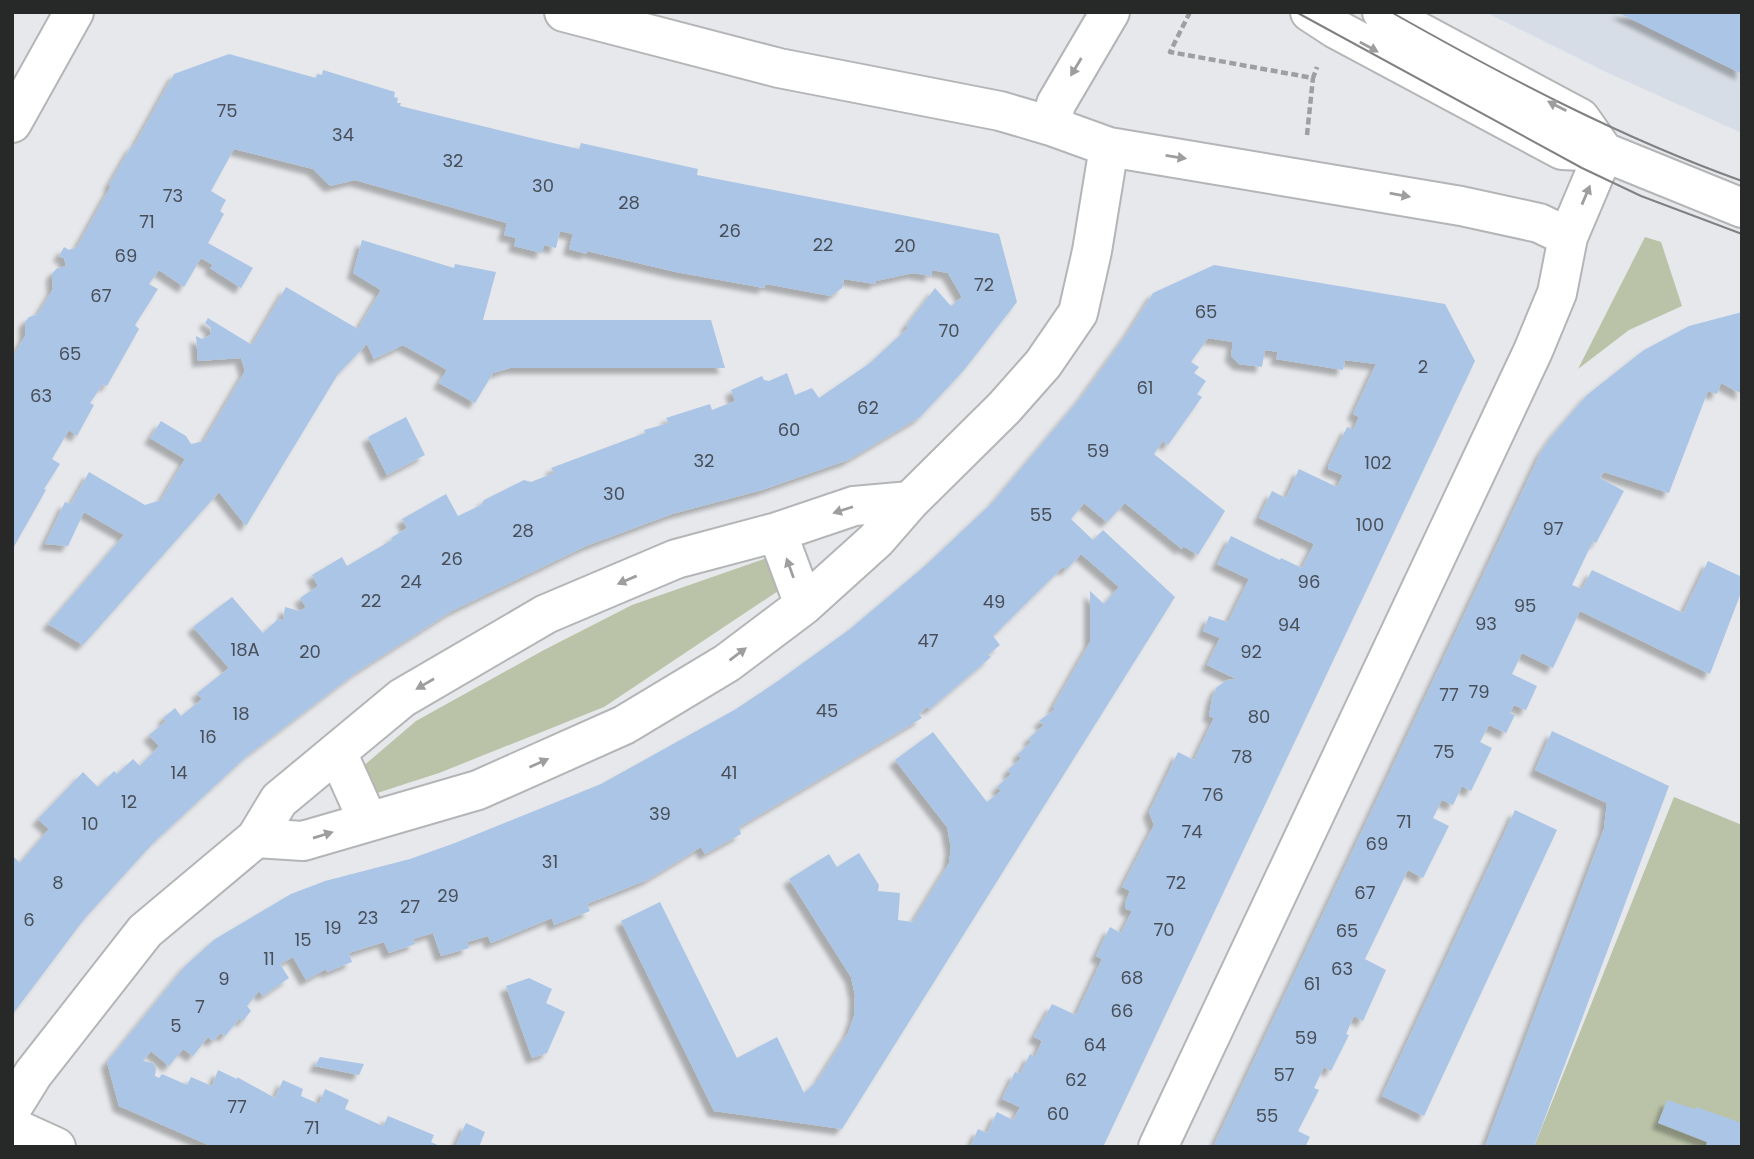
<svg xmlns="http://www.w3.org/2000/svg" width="1754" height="1159" viewBox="0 0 1754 1159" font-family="Poppins,sans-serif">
	<defs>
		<filter id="shadow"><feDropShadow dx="-6" dy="6" stdDeviation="2" flood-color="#0004"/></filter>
	</defs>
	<rect width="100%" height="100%" fill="#e7e8eb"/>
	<path fill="#d7dde6" d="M1485,12H1742V133L1608,73Z"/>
	<path fill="#bac2a7" d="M1645,237L1661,242L1682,306L1629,330L1578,369Z
		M778,554L790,583L604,707L439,773L371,795L361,768L416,721L544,650L632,605Z
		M1674,797L1742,825V1147H1534Z"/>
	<path fill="#abc5e6" filter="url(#shadow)" d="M1617,12H1742V74Z
		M229,54L316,78L317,74L322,75L323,70L395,92L394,97L398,98L397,103H401L400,106L527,137L579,149L581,143L698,169L697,175L999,234L1017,302L964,370L920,417L848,460L762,490L672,514L586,546L452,611L358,671L249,754L154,842L85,918L12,1015V859L14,857L20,863L49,829L38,819L83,772L98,787L114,771L117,774L133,759L140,766L159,746L149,735L166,721L163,718L175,708L181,716L202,699L197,693L229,668L193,627L232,597L263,633L278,619L283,620L285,607L300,611L306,607L300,598L318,586L312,575L342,557L347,566L392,540L391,538L407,528L402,519L446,494L458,516L481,505L484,500L524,480L531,482L554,473L551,468L645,433L644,430L669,423L666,418L710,404L712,410L735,401L731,390L762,376L764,380L769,381L787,373L795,395L812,388L819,398L870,363L908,328L906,326L935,288L951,306L962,297L948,273L932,270L931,276L913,273L876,281L875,284L844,279L842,288L831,296L766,284L764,288L676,272L587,251V254L569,249L573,234L560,231L556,248L544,245L542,253L514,246L516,238L504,235L507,223L355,180L330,186L313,169L234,149L211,191L226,200L220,211L224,214L208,243L253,268L241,288L210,268L213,265L201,258L184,287L159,270L149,284L158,289L135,325L139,329L107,386L103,384L90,403L94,405L77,436L69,430L52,459L60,464L44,489L46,490L12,550V358L25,336V322L29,317L38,314L53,289L52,274L56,269L66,266L64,258L59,256L64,247L69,250L77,247L111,186L109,185L132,145L134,146L174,74Z
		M362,240L454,268L455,264L496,272L483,320H711L725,368H510L493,373L475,403L439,383L447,370L403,345L374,359L367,344L338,374L246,526L219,492L83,645L48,624L124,535L84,512L68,546L45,544L65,502L71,504L89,472L145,505L161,500L185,459L150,438L161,421L186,436L191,444L204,441L245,371L241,358L198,361L196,336L202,339L210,335L211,328L205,323L208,318L252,345L286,287L358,329L381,290L353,273Z
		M1214,265L1445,304L1475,361L1103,1147H970L978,1129L987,1133L997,1112L1013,1120L1020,1107L1002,1099L1015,1072L1020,1074L1030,1054L1035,1057L1042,1041L1034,1037L1052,1004L1076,1015L1102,959L1096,956L1110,927L1121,933L1132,911L1126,909L1125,903L1130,891L1122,887L1154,825L1149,812L1158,794L1178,752L1194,760L1214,718L1209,716L1212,698L1217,687L1227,680L1236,679L1207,665L1220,638L1203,631L1209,616L1228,622L1249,579L1217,564L1231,536L1280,560L1281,558L1302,568L1314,544L1259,518L1272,491L1286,498L1299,469L1337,487L1343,475L1328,469V466L1347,427L1353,430L1359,417L1353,414L1376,364L1345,360L1343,370L1276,359L1278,352L1265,350L1262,367L1239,364L1231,356L1233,342L1208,338L1191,362L1199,367L1194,373L1206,381L1197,394L1202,397L1168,445L1163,441L1154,454L1225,511L1198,555L1183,546L1182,549L1125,503L1107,522L1084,503L1071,519L1093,540L1103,530L1175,597L842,1129L714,1111L621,921L660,902L737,1058L777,1037L804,1093L818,1080L848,1033L854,1016L855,995L851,977L789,879L829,854L837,867L859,853L879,885L878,891L900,893L898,920L913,922L949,863L951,848L947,827L895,760L933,732L987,802L1001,791L997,787L1011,774L1008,770L1021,758L1018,754L1031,742L1029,738L1044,725L1039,721L1055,709L1053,707L1090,642V591L1104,604L1119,587L1081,554L1066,570L1063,567L993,636L1000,645L988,655L991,657L930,709L927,707L919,714L922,718L739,827L741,834L705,854L701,847L647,880L587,904L590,911L554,925L552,918L491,943L488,936L467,942L469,948L441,956L433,933L413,939L415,944L389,953L384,942L349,953L352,962L327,972L326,969L306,980L293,957L280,964L289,978L263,996L259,991L247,1006L251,1011L243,1021L240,1018L225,1036L221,1033L213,1041L208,1037L193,1056L183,1049L169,1066L151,1051L143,1061L153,1063L156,1068L155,1076L159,1078L162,1074L187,1085L191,1077L212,1086L218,1070L237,1079V1077L275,1098L283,1080L303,1089L301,1096L319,1104L325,1089L349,1100L345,1109L383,1126L388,1116L434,1135L431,1142L442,1147H213L119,1106L107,1062L185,966L215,939L291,894L325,881L410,859L455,843L601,784L736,709L778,681L850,629L926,565L993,502L1082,396L1129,331L1153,293Z
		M1742,312V394L1721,383L1717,394L1708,391L1669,493L1604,472L1600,478L1624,491L1596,543L1593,541L1572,585L1582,589L1592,570L1683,613L1708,561L1742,577V590L1710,674L1580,611L1553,668L1522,653L1512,674L1537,686L1526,710L1514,705L1510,713L1515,715L1506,733L1489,725L1480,742L1492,748L1471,791L1462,786L1453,805L1442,800L1433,818L1449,826L1423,878L1408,870L1365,959L1386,970L1363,1021L1354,1016L1346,1034L1349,1035L1331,1071L1324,1067L1314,1088L1319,1090L1298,1131L1310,1137L1305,1147H1213L1541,452L1555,432L1587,395L1644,350L1689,326Z
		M406,417L425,455L387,475L368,437Z
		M1552,731L1669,786L1534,1147H1487L1485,1146L1604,829L1607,803L1535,770Z
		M1515,810L1557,830L1424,1116L1382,1096Z
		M529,978L552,989L546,1003L565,1012L547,1053L532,1058L506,986Z
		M320,1057L364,1064L359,1075L315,1066Z
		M1667,1100L1695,1109L1696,1107L1742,1123V1147H1706L1707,1142L1658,1123Z
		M466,1123L485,1132L479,1147H455Z"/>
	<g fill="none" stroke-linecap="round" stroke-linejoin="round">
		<g stroke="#b3b5b7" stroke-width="42">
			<path id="minor" d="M564,12L779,68L1000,111L1051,126L1109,147L1461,206L1539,223L1568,237
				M1051,126L1056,104L1110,12
				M777,532L804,605
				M337,752L368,821
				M256,838L303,841L478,790L624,725L727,663L804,605L876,540L910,501L1004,408L1043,364L1078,313L1092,251L1109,147
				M12,1108L33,1074L145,931L256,838L279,800L402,698L546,614L676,559L777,532L854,506L910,501
				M12,1127L56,1147
				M1158,1147L1533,351L1557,293L1568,237L1604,152"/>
		</g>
		<g stroke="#b3b5b7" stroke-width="42">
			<path id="tertiary" d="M1310,12L1336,29L1562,150L1604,152L1742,208
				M1382,12L1580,118L1604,152
				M12,123L74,12"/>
		</g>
		<path stroke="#9e9fa1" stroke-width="4.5" stroke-dasharray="7 3.5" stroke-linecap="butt" d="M1190,12L1170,52L1313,78L1317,67
			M1307,135L1313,78"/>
		<use href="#minor" stroke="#fff" stroke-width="38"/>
		<use href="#tertiary" stroke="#fff" stroke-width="38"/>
		<path stroke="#808183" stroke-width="2" d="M1296,12L1582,168L1641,196L1742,234
			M1391,12C1504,76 1619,137 1742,181"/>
	</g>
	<defs><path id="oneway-solid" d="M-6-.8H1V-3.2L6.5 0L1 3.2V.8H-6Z" transform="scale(1.75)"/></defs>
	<g fill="#9e9e9e">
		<use href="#oneway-solid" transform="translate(1369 47) rotate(29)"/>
		<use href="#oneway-solid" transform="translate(1076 67) rotate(121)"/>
		<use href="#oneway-solid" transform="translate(1557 106) rotate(-153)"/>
		<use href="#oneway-solid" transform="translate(1176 157) rotate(9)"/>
		<use href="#oneway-solid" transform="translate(1400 195) rotate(10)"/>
		<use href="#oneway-solid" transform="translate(1586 195) rotate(-67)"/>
		<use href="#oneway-solid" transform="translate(843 510) rotate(162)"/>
		<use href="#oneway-solid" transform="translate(790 568) rotate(-110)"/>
		<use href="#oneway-solid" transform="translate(627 580) rotate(157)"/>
		<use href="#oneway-solid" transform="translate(738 654) rotate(-37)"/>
		<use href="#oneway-solid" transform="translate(425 684) rotate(150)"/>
		<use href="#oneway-solid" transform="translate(539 763) rotate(-24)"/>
		<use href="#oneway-solid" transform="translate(323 835) rotate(-17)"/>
	</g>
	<g text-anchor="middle" stroke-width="5" stroke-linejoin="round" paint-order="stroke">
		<g font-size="18" fill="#484f58">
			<text x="227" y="117">75</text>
			<text x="343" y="141">34</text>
			<text x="453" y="167">32</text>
			<text x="543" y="192">30</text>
			<text x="173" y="202">73</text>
			<text x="629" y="209">28</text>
			<text x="147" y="228">71</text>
			<text x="730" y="237">26</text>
			<text x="823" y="251">22</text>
			<text x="905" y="252">20</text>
			<text x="126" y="262">69</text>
			<text x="984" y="291">72</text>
			<text x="101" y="302">67</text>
			<text x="1206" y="318">65</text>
			<text x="949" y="337">70</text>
			<text x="70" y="360">65</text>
			<text x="1423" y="373">2</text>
			<text x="1145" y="394">61</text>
			<text x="41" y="402">63</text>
			<text x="868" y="414">62</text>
			<text x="789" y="436">60</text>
			<text x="1098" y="457">59</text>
			<text x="704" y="467">32</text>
			<text x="1378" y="469">102</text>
			<text x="614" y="500">30</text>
			<text x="1041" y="521">55</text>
			<text x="1370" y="531">100</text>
			<text x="1553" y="535">97</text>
			<text x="523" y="537">28</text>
			<text x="452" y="565">26</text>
			<text x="411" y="588">24</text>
			<text x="1309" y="588">96</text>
			<text x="371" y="607">22</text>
			<text x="994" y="608">49</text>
			<text x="1525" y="612">95</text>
			<text x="1486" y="630">93</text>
			<text x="1289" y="631">94</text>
			<text x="928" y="647">47</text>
			<text x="245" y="656">18A</text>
			<text x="310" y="658">20</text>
			<text x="1251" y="658">92</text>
			<text x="1479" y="698">79</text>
			<text x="1449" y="701">77</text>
			<text x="827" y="717">45</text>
			<text x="241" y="720">18</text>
			<text x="1259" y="723">80</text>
			<text x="208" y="743">16</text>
			<text x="1444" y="758">75</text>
			<text x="1242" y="763">78</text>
			<text x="179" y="779">14</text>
			<text x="729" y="779">41</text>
			<text x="1213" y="801">76</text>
			<text x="129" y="808">12</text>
			<text x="660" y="820">39</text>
			<text x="1404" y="828">71</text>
			<text x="90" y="830">10</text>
			<text x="1192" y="838">74</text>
			<text x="1377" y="850">69</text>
			<text x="550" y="868">31</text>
			<text x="58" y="889">8</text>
			<text x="1176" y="889">72</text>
			<text x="1365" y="899">67</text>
			<text x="448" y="902">29</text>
			<text x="410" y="913">27</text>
			<text x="368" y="924">23</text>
			<text x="29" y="926">6</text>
			<text x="333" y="934">19</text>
			<text x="1164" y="936">70</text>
			<text x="1347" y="937">65</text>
			<text x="303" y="946">15</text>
			<text x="269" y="965">11</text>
			<text x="1342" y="975">63</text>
			<text x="1132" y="984">68</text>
			<text x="224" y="985">9</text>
			<text x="1312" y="990">61</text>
			<text x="200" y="1013">7</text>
			<text x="1122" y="1017">66</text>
			<text x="176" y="1032">5</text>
			<text x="1306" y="1044">59</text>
			<text x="1095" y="1051">64</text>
			<text x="1284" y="1081">57</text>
			<text x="1076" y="1086">62</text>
			<text x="237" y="1113">77</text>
			<text x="1058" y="1120">60</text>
			<text x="1267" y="1122">55</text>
			<text x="312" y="1134">71</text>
		</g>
	</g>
	<rect width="1754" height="1159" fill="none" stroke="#272828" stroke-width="28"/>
</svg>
